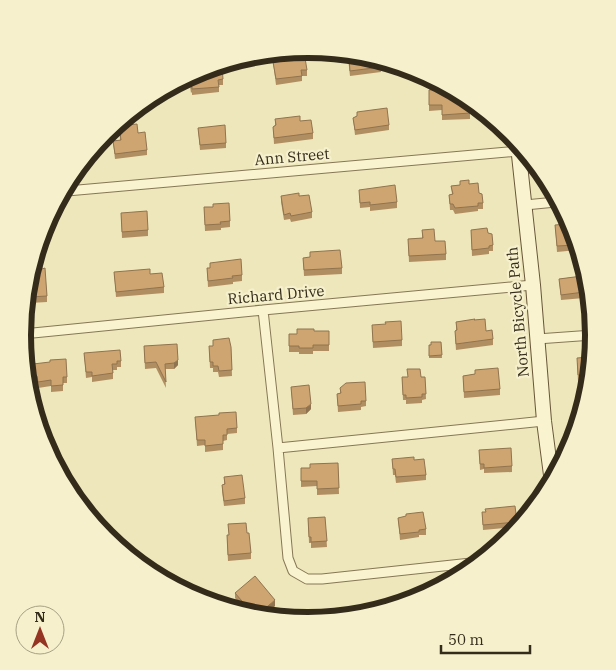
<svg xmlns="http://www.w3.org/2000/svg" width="616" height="670" viewBox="0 0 616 670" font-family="'IBM Plex Serif',serif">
	<rect width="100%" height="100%" fill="#eee7bc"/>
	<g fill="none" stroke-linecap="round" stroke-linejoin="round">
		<g stroke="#867755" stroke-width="11">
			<path id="street" d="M67,191L519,151
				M525,205L556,202
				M263,310L278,448L288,558L293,571L307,579H322L471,563
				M23,334L263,310L533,285
				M537,339L593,335
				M278,448L544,421"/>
		</g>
		<g stroke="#685739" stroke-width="16">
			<path id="secondary" d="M518,146L533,285L544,421L551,475"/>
		</g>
		<use href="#street" stroke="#f9f3cf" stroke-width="9"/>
		<use href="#secondary" stroke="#f9f3cf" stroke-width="14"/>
	</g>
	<path fill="#b18e61" d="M348,58L380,64L381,72L350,76Z
		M273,62L307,70V76H302V81L276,85Z
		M199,71L223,79V85H219V92L192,95V92L191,93L190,86L188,87L187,79Z
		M429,90L447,91L472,108V109H470V119L442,120V110L429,111Z
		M357,112L389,125V130L355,135L353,118L357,116Z
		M275,119L300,121L313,133V139L274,144L273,127L275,125Z
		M119,126L138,133L147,150V155L115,159L113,141L120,140Z
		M198,128L226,143V148L200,150Z
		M460,181L469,184L479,193L483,203V209H478V211L455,214L453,210H450L449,195L452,194L451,186L460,185Z
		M359,190L397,202V208L370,211V207L360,208Z
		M281,196H299L312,212V218L291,222L290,219L284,220L281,202Z
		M204,207L230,221V227L221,228V230L205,231Z
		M121,213L148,230V236L122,238Z
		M44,225L46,248L43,249V256H42V269L47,296V302L30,303L29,301Z
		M555,225L568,230L572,229L577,250L557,252Z
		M422,230L435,241L446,254V260L409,262L408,239L422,238Z
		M471,230L488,233L493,245V251H489V254L472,256Z
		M303,258L342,268V274L304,276Z
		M210,263L242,275V281L233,282V284L208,287L207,268H210Z
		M114,272L150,274L164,287V293L116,297Z
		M582,276L587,304H585L584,298L561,300L559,279Z
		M474,320L493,339V345L456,350L455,336V331L456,330V322Z
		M372,325L402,340V346L373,348Z
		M314,331H329V351H313V354H299V352H289V334H297Z
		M441,342L442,358H429V345Z
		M144,346L178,365L174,369H165L166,388L156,368L145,369Z
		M209,346L231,347L232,376L219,377L218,372H213V368H210Z
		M84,353L121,361V367H117V370H113V379L92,382V377L86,378Z
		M589,357L584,380L578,381L577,363Z
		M33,364L67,377V383H63V391L51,392V386L38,388L37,381H34Z
		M475,370L500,389V395L464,398L463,376L475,374Z
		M402,377H425L426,399L422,400V403L406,404V400H403Z
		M291,387L311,409L306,414L293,415Z
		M340,388L366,401V406L361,407V410L338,412L337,394L340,393Z
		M195,417L237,428V433L227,434V440L223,441V450L205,452V445L197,446Z
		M479,450L512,466V472L484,473V469L480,470Z
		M392,459L414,460L426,475V480L396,483L395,475H393Z
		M338,463L339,494L317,495V486L301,487V468H310Z
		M224,477L245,498V504L224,506L222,491V485H224Z
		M482,512L517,522V526L516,527L483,530Z
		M325,517L327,547L311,548V543H309L308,518Z
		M398,518L426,529V535H419V537L400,540Z
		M228,524L247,533L251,553V559L228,561L227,541V535H229Z
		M235,593L275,606L267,612L242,607L235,598Z"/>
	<path fill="#90744f" d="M46,242V248L43,250V244Z
		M178,360V365L174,369V363Z
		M311,404V409L306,414V408Z
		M275,600V606L267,612L262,611Z
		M253,604L252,609L248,608Z"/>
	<path fill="#cea571" stroke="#90744f" d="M305,58L307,70H301L302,76L276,79L273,62Z
		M349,58L380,64L381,67L350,71Z
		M222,67L223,79L218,80L219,87L192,89V87H191L190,81H188V79L199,71Z
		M442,89V91H447L469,106L470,113L442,115V105H429V90Z
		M387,108L389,125L355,130L353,118L357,116V112Z
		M300,116V121L311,120L313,133L274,138L273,127L276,125L275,119Z
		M137,124L138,133L145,132L147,150L115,154L113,141L121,140L119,126Z
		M225,125L226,143L200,145L198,128Z
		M469,180V184L478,183L479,193L482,194L483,203H478V206L455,208L453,204H450L449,195L453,194L451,186L460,185V181Z
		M395,185L397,202L370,205V202L360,203L359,190Z
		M299,193V196L309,195L312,212L291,216L290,213L284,215L281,196Z
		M229,203L230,221L220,222L221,224L205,225L204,207H213V204Z
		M147,211L148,230L122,232L121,213Z
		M45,224L46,242L43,244V250H41L42,269L45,268L47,296L30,297Z
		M567,224L568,230L572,229L576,245L557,246L555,225Z
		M487,228L488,233L492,234L493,245L489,246V248L472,250L471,230Z
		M434,229L435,241H445L446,254L409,256L408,239L423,238L422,230Z
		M340,250L342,268L304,270L303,258L310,257V252Z
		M241,259L242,275L232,276L233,278L208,281L207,268H210V263Z
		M150,269V274L162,273L164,287L116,292L114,272Z
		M582,276L586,299H585L584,292L561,295L559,279Z
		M475,319L474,320L485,319L486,331L492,330L493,339L456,344L455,331L457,330L456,322Z
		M401,321L402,340L373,342L372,325L386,324L385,322Z
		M297,329H314V331H329V345H313V348H299V346H289V334H297Z
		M229,338L231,347L232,370L219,371L218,366H213V362H210L209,346H213V340Z
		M431,342H441L442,355L429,356V345H431Z
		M177,344L178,360L174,363L165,364L166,382L156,362L145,363L144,346Z
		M120,350L121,361H117V364H112L113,373L92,376V372H86L84,353Z
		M589,357L586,375H578L577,358Z
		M66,359L67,377H63V385L51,386V380L38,382L37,376H34L33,364L50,362V360Z
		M498,368L500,389L464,392L463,376L475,374V370Z
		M407,369H420L421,377H425L426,394H422V397L406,398V395H403L402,377H408Z
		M365,382L366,401H361V404L338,406L337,394L341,393L340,388L346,383Z
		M309,385L311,404L306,408L293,409L291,387Z
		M577,407H579L577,416Z
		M236,412L237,428L227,429V435H223V444L205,446V440H197L195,417L219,415V413Z
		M511,448L512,466L484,468V464H480L479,450Z
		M414,457V460L424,459L426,475L396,477L395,469H393L392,459Z
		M338,463L339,488L317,489V481H301V468H310V464Z
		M242,475L245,498L224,501L222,485L225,484L224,477Z
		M515,506L517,522L483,525L482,512H486L485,509Z
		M423,512L426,529L419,530V532L400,534L398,518L406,516V514Z
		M325,517L327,541L311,542V537H309L308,518Z
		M246,523L247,533H249L251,553L228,555L227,535H229L228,524Z
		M255,576L275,600L262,611H259L253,604L248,608L235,593Z"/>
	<g text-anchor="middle" stroke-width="4.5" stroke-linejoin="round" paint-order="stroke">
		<g font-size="15" fill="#352b1b" stroke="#f6f0cc">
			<text transform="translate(292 157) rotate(-5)" y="5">Ann Street</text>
			<text transform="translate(276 295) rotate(-5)" y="5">Richard Drive</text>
			<text transform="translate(518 312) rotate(-95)" y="5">North Bicycle Path</text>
		</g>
	</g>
	<path d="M0 0H616V670H0ZM31 335a277 277 0 1 1 554 0a277 277 0 1 1-554 0Z" fill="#f6f0cc" fill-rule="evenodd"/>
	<path fill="none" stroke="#352b1b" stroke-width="6" d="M31 335a277 277 0 1 1 554 0a277 277 0 1 1-554 0Z"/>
	<g transform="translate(40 630)"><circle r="24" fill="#f6f0cc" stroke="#a9a185"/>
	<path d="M0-4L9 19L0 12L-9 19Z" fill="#963424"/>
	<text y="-8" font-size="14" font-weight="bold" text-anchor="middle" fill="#352b1b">N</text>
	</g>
	<path d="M441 645v8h89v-8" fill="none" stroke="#352b1b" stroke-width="2.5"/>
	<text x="448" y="645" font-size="15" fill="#352b1b" stroke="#f6f0cc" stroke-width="4" paint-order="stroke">50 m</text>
</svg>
